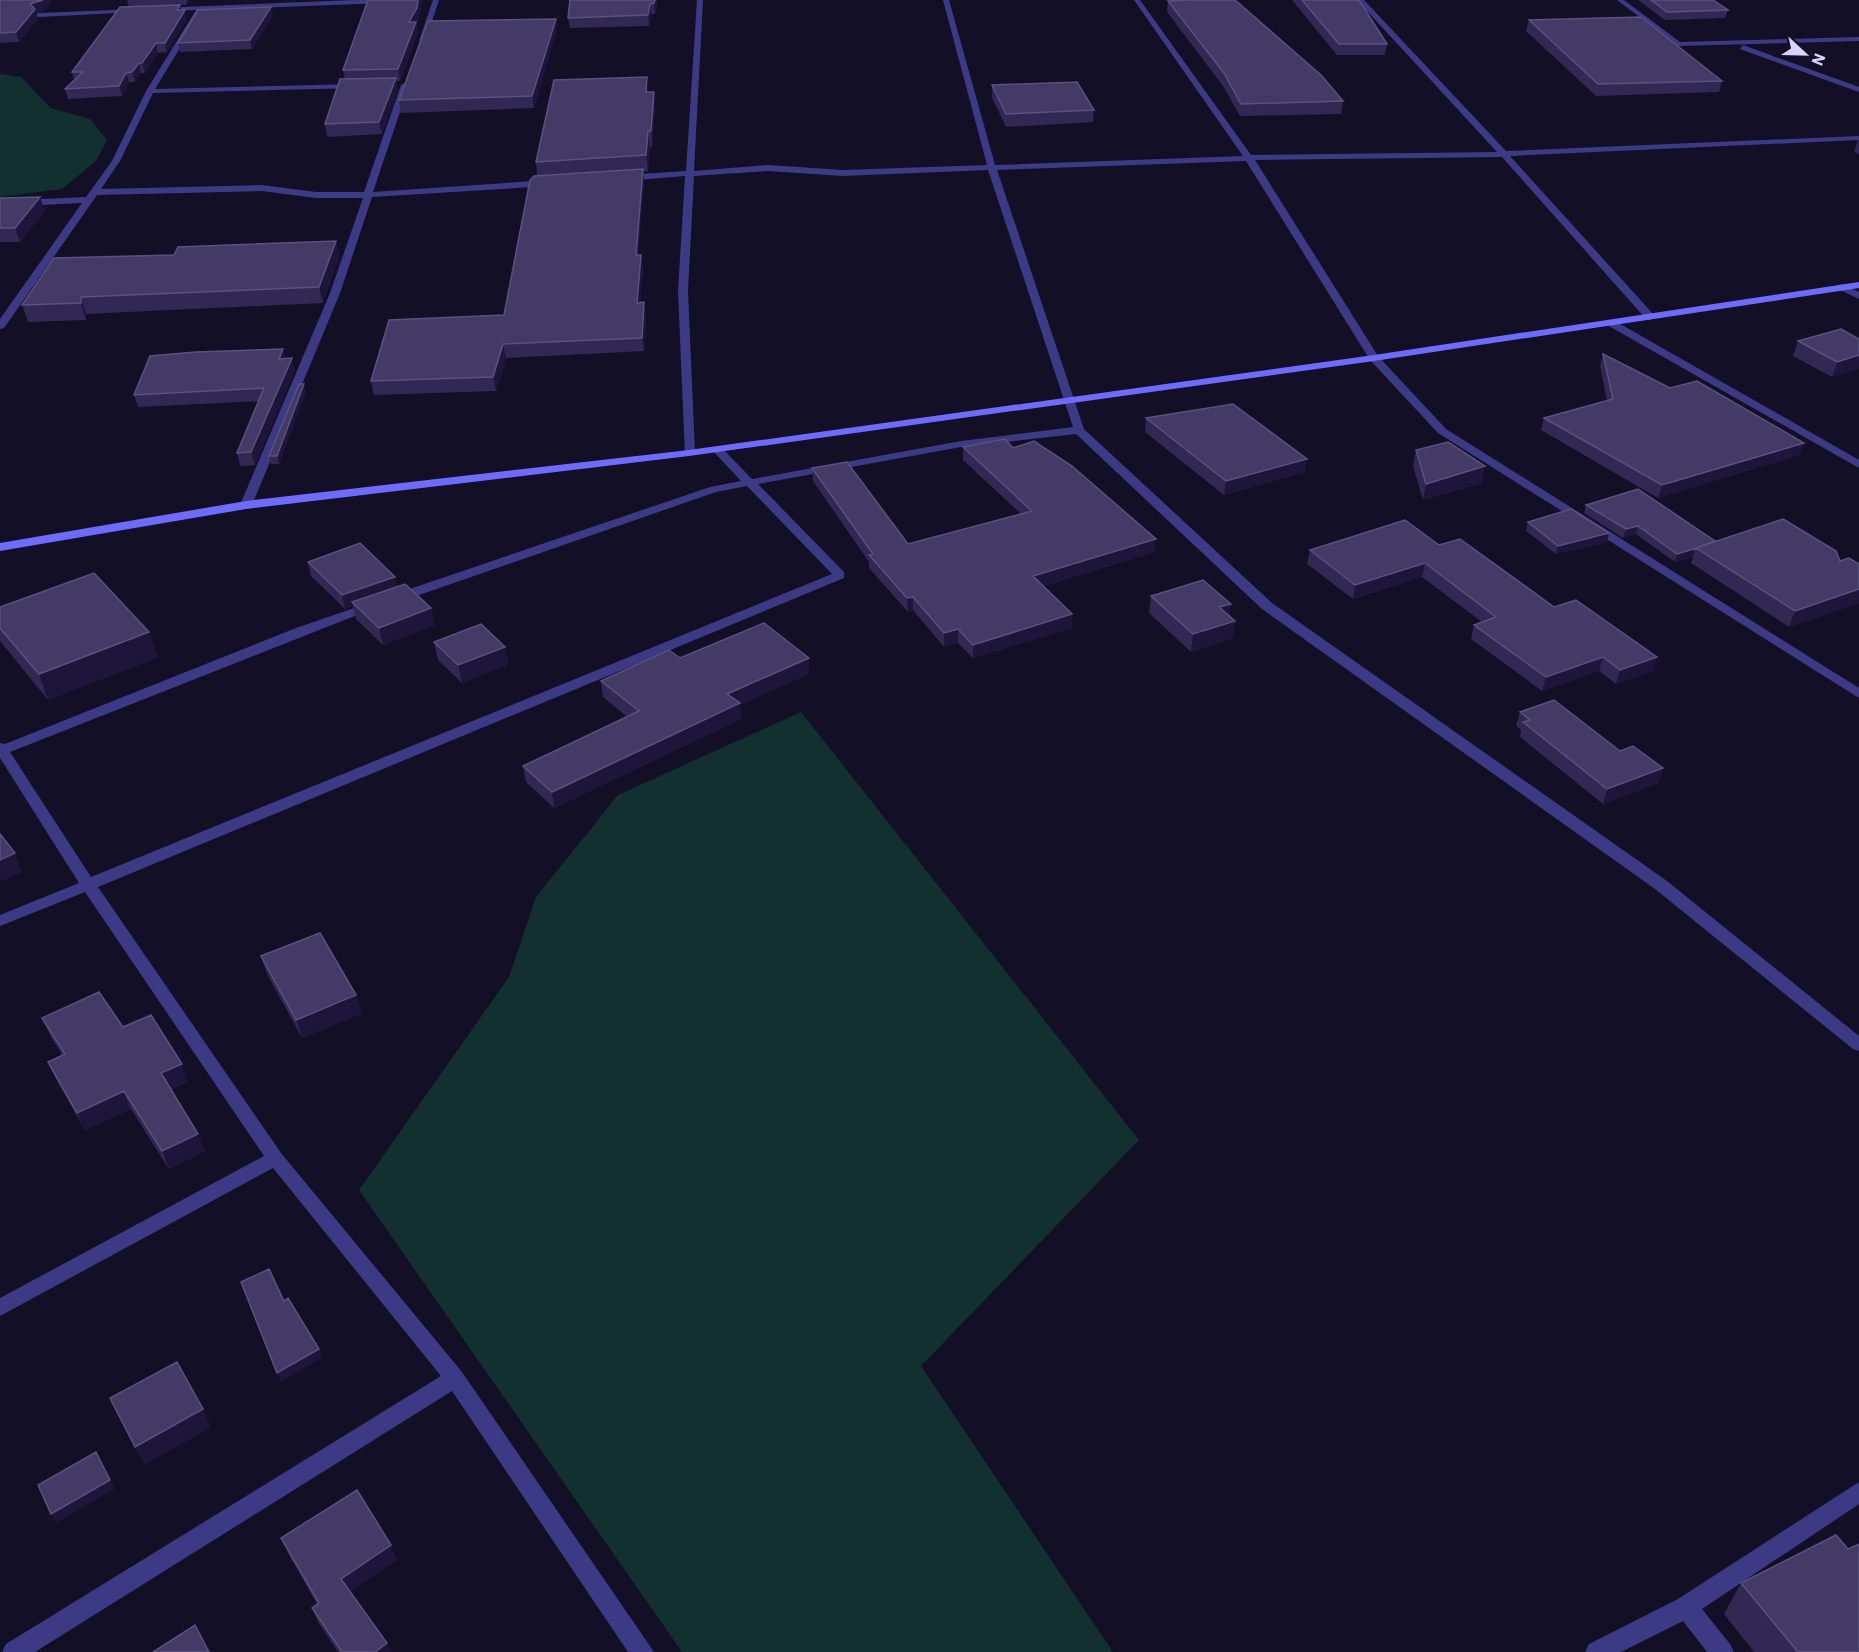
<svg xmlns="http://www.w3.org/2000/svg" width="1859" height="1652" viewBox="0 0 1859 1652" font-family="'IBM Plex Sans',sans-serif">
	<rect width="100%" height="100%" fill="#130f26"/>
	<path fill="#12302f" d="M0,74L21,77L51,108L90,119L107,140L96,161L62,189L0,197Z
		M801,712L1139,1140L921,1366L1113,1652H682L359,1190L509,977L536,897L618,795Z"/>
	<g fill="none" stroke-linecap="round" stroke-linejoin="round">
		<path fill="#3d3a85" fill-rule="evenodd" d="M355,0H416L413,2L203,10L155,89L357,84L361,86L357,88L153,93L120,161L101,189L262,185L316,192H364L401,85L405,83L409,85L373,192L549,180L553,183L549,186L372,197L340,293L252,505L246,509L240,505L330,293L363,198H316L262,191L97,195L4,328L0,329V319L82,203L0,207V201L86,197L112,161L146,91L196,10L161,11L159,8Z
			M433,0H439L426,39L419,41Z
			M697,0H703L694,171L768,165L843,170L987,165L943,0H949L995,165L1243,156L1134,0H1140L1251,155L1497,152L1357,0H1364L1506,151L1859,136V140L1510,156L1654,315L1655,317L1650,320L1646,319L1502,157L1255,160L1378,356L1446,429L1859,688V698L1438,433L1370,360L1246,161L997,170L1084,429L1272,603L1667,881L1859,1036V1051L1853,1049L1655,889L1262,609L1076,434L961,447L758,484L844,572V578L98,887L281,1153L462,1372L654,1652H628L452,1391L35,1652H2L6,1644L441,1376L273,1168L0,1316V1298L264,1156L85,892L0,926V915L79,883L0,758V743L5,744L296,628L369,603H379L380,606L10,752L91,877L832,574L747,486L716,492L402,601H392L391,598L392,595L710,487L741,481L713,451V447H721L752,479L961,441L1073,427L988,170L843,176L768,171L694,176L688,291L695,453L693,455H685L678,291L685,176L624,181L620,178L624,175L686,171Z
			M1617,0H1624L1680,42L1859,37V41L1678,46Z
			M139,9L137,12L39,17L35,15L39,13Z
			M1743,45L1859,87V92L1740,49Z
			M1841,284L1859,292V299L1838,289L1836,287Z
			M1607,321H1615L1859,460V468L1607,325Z
			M1859,1482V1504L1702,1609L1730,1644L1734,1652H1707L1683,1621L1621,1652H1585L1589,1644L1678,1599Z"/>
		<path fill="#6f6bff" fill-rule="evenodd" d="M1859,282V288L1374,361L689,456L246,509L0,551V543L246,501L689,450L1374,355Z"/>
	</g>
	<path fill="#312854" d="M0,0L45,11L36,13L38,19L19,42L0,43Z
		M127,0H188L186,5H180L181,10L187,19L167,52L158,53L145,73H141L135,82H129L122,96L68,99L65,89L74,80L72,72L129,7Z
		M658,0L655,14H651L649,26L570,28L568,18Z
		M1292,0H1359L1387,44L1385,55H1337Z
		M1638,0H1713L1728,10L1725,18L1665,20Z
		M1168,1L1343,101L1341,114L1240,116L1223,86L1167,12Z
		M273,16L252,49L180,52L178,43Z
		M419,18L416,23L418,33L400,81H396L398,89L382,134L327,137L325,124L345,79L343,70Z
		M1529,20L1722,81L1719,92L1596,96L1526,31Z
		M557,30L534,108L401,113L399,100Z
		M992,85L1094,110L1093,122L1006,127L992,98Z
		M649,92L655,107L652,147H650L648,171L643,172L644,181L638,255H641L643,268L640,303L646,316L644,351L506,358L496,391L374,395L371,381L504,315L537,176L536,162Z
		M1858,140H1859V155L1854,151Z
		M0,198L45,211L20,242H0Z
		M336,241L339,257L323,303L86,314V320L28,322L22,305L174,255Z
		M1859,339L1832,377L1793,356L1798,341Z
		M1603,354L1670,388L1804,443L1799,455L1658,498L1541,430L1544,418L1607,401L1600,366Z
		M285,358L295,370L255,465L240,466L237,453L259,401L138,407L134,395Z
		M306,392L279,464H271L269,456Z
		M1146,418L1305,472L1224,495L1145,432Z
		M963,447L1013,448L1155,552L1043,586L1072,628L973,658L958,643L944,647L913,610L908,612L869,568V562L813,481L812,468L908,544L1021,514L963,460Z
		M1416,450L1482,483L1423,500L1413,466Z
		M1586,505L1715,541L1859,564V603L1789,627L1691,563L1693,557L1675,562L1636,534L1623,538L1584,513Z
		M1528,522L1609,533L1607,542L1556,554L1526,531Z
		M1439,545L1554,607L1653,671L1616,684L1599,671L1542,691L1471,639L1474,625L1482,622L1422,577L1353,599L1307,564L1310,550Z
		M308,562L398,586L431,608L435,625L383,645L356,619L353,606L345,609L311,576Z
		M1151,596L1229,616L1235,621L1233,638L1191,652L1149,613Z
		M0,607L149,632L158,657L48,700L0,641Z
		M434,642L505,647L508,664L462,683L438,660Z
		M680,658L809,674L740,705L741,719L554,808L526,782L523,766L627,717L603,697L601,681Z
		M1520,712L1663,768L1658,783L1603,804L1520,737L1521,730L1516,726Z
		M261,956L356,995L362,1013L302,1038L267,974Z
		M42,1018L123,1027L188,1081L171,1090L205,1151L169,1169L131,1109L85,1130L56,1079L48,1062L62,1055L50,1035Z
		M281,1538L397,1560L350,1591L391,1652H338L318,1622L312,1608L317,1604L288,1553Z
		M1848,1549L1859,1652H1754L1724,1614L1741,1583Z"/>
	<path fill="#1d163a" d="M43,0H53L45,11L36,13L38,19L19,42L16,32L30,4Z
		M418,0H423L419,18L416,23L418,33L400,81L398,69L409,22Z
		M655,0H658L655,14L654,3Z
		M650,4L651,14L649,26L648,15Z
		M180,5L182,14L185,10L187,19L167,52L165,43Z
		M271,7L273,16L252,49L250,40Z
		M556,19L557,30L534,108L532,96Z
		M156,43L158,53L145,73L142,63Z
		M139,63L141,73L135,82L132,72Z
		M126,73L129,82L122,96L119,86Z
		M396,78L398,89L382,134L379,122Z
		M654,92L655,107L652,147L651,131Z
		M648,131L650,147L648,171L646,155Z
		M643,169L644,181L637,268L636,255Z
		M40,197L45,211L20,242L15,228Z
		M336,241L339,257L323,303L319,287Z
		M641,255L643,268L639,316L637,303Z
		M81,297L86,314V320L81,303Z
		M644,302L646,316L644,351L642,338Z
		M503,344L506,358L496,391L493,377Z
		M283,349L286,361L279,359Z
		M1859,355V369L1832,377L1837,362Z
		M292,358L295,370L255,465L251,452Z
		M304,384L306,392L279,464L277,456Z
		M1804,443L1799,455L1658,498L1662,485Z
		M1307,459L1305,472L1224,495L1226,481Z
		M1485,466L1482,483L1423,500L1426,484Z
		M1638,526L1636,534L1623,538L1626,529Z
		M1609,533L1607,542L1556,554L1558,546Z
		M1156,539L1155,552L1032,589L1033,576Z
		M1695,549L1693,557L1675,562L1677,554Z
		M1425,563L1422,577L1353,599L1355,585Z
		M395,577L399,591L352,602L353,606L345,609L342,595Z
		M1859,589V603L1789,627L1795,611Z
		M913,597V610L908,612L907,598Z
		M1231,604L1229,621L1219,607Z
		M431,608L435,625L383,645L379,628Z
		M1072,614V628L973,658V645Z
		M1235,621L1233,638L1191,652L1193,634Z
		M958,629V643L944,647V633Z
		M149,632L158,657L48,700L39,674Z
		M505,647L508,664L462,683L458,665Z
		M1603,657L1599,671L1542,691L1546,677Z
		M1657,657L1653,671L1616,684L1620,670Z
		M809,658V674L740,705L741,719L554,808L552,792L727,694Z
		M1663,768L1658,783L1603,804L1607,789Z
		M15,853L22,872L0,882V860Z
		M356,995L362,1013L302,1038L296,1020Z
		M182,1064L188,1081L168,1091L161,1073Z
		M124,1091L131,1109L85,1130L77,1113Z
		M198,1134L205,1151L169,1169L162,1151Z
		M319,1349L322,1358L281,1382L277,1373Z
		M203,1409L211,1428L144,1465L135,1447Z
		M96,1452L115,1489L56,1523L51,1514Z
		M391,1545L397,1560L347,1593L341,1579Z
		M387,1643L391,1652H375Z"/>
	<path fill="#433a66" stroke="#5a527e" stroke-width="1.5" d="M0,0H43L30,4L35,9L16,32L0,33Z
		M368,0H418L417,8L409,22H416L398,69L343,70Z
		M570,0H655L654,3L650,4L648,15L568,18Z
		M1189,0H1235L1322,76L1343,101L1241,104L1224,73L1168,1Z
		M1302,0H1359L1387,44H1339Z
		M1651,0H1713L1728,10L1667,12Z
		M180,5L177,10H185L165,43H156L142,63H139L132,72L126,73L119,86L65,89L83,72H72L120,7Z
		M271,7L250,40L178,43L198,10Z
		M1641,17L1722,81L1598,84L1529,20Z
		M556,19L532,96L399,100L428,21Z
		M647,77L646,92H654L651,131H648L646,155L536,162L554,80Z
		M396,78L379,122L325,124L340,79Z
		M1077,82L1094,110L1006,114L992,85Z
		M643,169L636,255H641L637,303L644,302L642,338L503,344L493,377L371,381L389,320L504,315L530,180L534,176Z
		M40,197L15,228H0V198Z
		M336,241L319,287L81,297V303L22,305L54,258L174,255L178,247Z
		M1841,329L1859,339V355L1837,362L1798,341Z
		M283,349L279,359L292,358L251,452L237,453L264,388L134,395L150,356L196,352Z
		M1603,354L1670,388L1697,381L1804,443L1662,485L1544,418L1613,399Z
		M299,384H304L277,456H269Z
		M1233,404L1307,459L1226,481L1146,418Z
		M1005,439L1013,448L1034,441L1072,466L1156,539L1033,576L1072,614L973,645L958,629L944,633L913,597L907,598L869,555L873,554L812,468L847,462L908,544L1032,511L963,447Z
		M1448,442L1485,466L1426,484L1416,450Z
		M1638,489L1715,541L1696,548H1697L1677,554L1638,526L1626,529L1586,505Z
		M1571,509L1609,533L1558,546L1528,522Z
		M1783,519L1836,551L1840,561L1849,558L1859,564V589L1795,611L1696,548Z
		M1405,520L1439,545L1460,539L1554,607L1576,600L1657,657L1620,670L1603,657L1546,677L1474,625L1496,617L1425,563L1355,585L1310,550Z
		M360,543L395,577L342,595L308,562Z
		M94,573L149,632L39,674L0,628V607Z
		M1203,580L1231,604L1219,607L1235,621L1193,634L1151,596Z
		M405,584L431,608L379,628L352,602Z
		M764,623L809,658L727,694L740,703L552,792L523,766L639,711L601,681L669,650L680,658Z
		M481,624L505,647L458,665L434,642Z
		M1554,700L1620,751L1633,746L1663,768L1607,789L1523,722L1530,720L1520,712Z
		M0,834L15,853L0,860Z
		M320,933L356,995L296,1020L261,956Z
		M99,992L123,1027L151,1015L182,1064L161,1073L198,1134L162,1151L124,1091L77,1113L48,1062L65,1054L42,1018Z
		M269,1269L284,1301L288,1298L319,1349L277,1373L241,1282Z
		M177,1362L203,1409L135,1447L110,1398Z
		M96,1452L110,1480L51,1514L38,1485Z
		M357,1490L391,1545L341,1579L387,1643L375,1652H342L312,1608L319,1603L281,1538Z
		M1836,1535L1848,1549L1859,1544V1652H1798L1741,1583Z
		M195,1625L209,1652H153Z"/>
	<g transform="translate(1805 54) rotate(112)" stroke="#130f26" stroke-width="4.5" paint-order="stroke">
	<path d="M0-4.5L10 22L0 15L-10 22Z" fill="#d9d4ff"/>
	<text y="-9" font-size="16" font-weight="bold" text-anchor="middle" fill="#d9d4ff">N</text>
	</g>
</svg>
